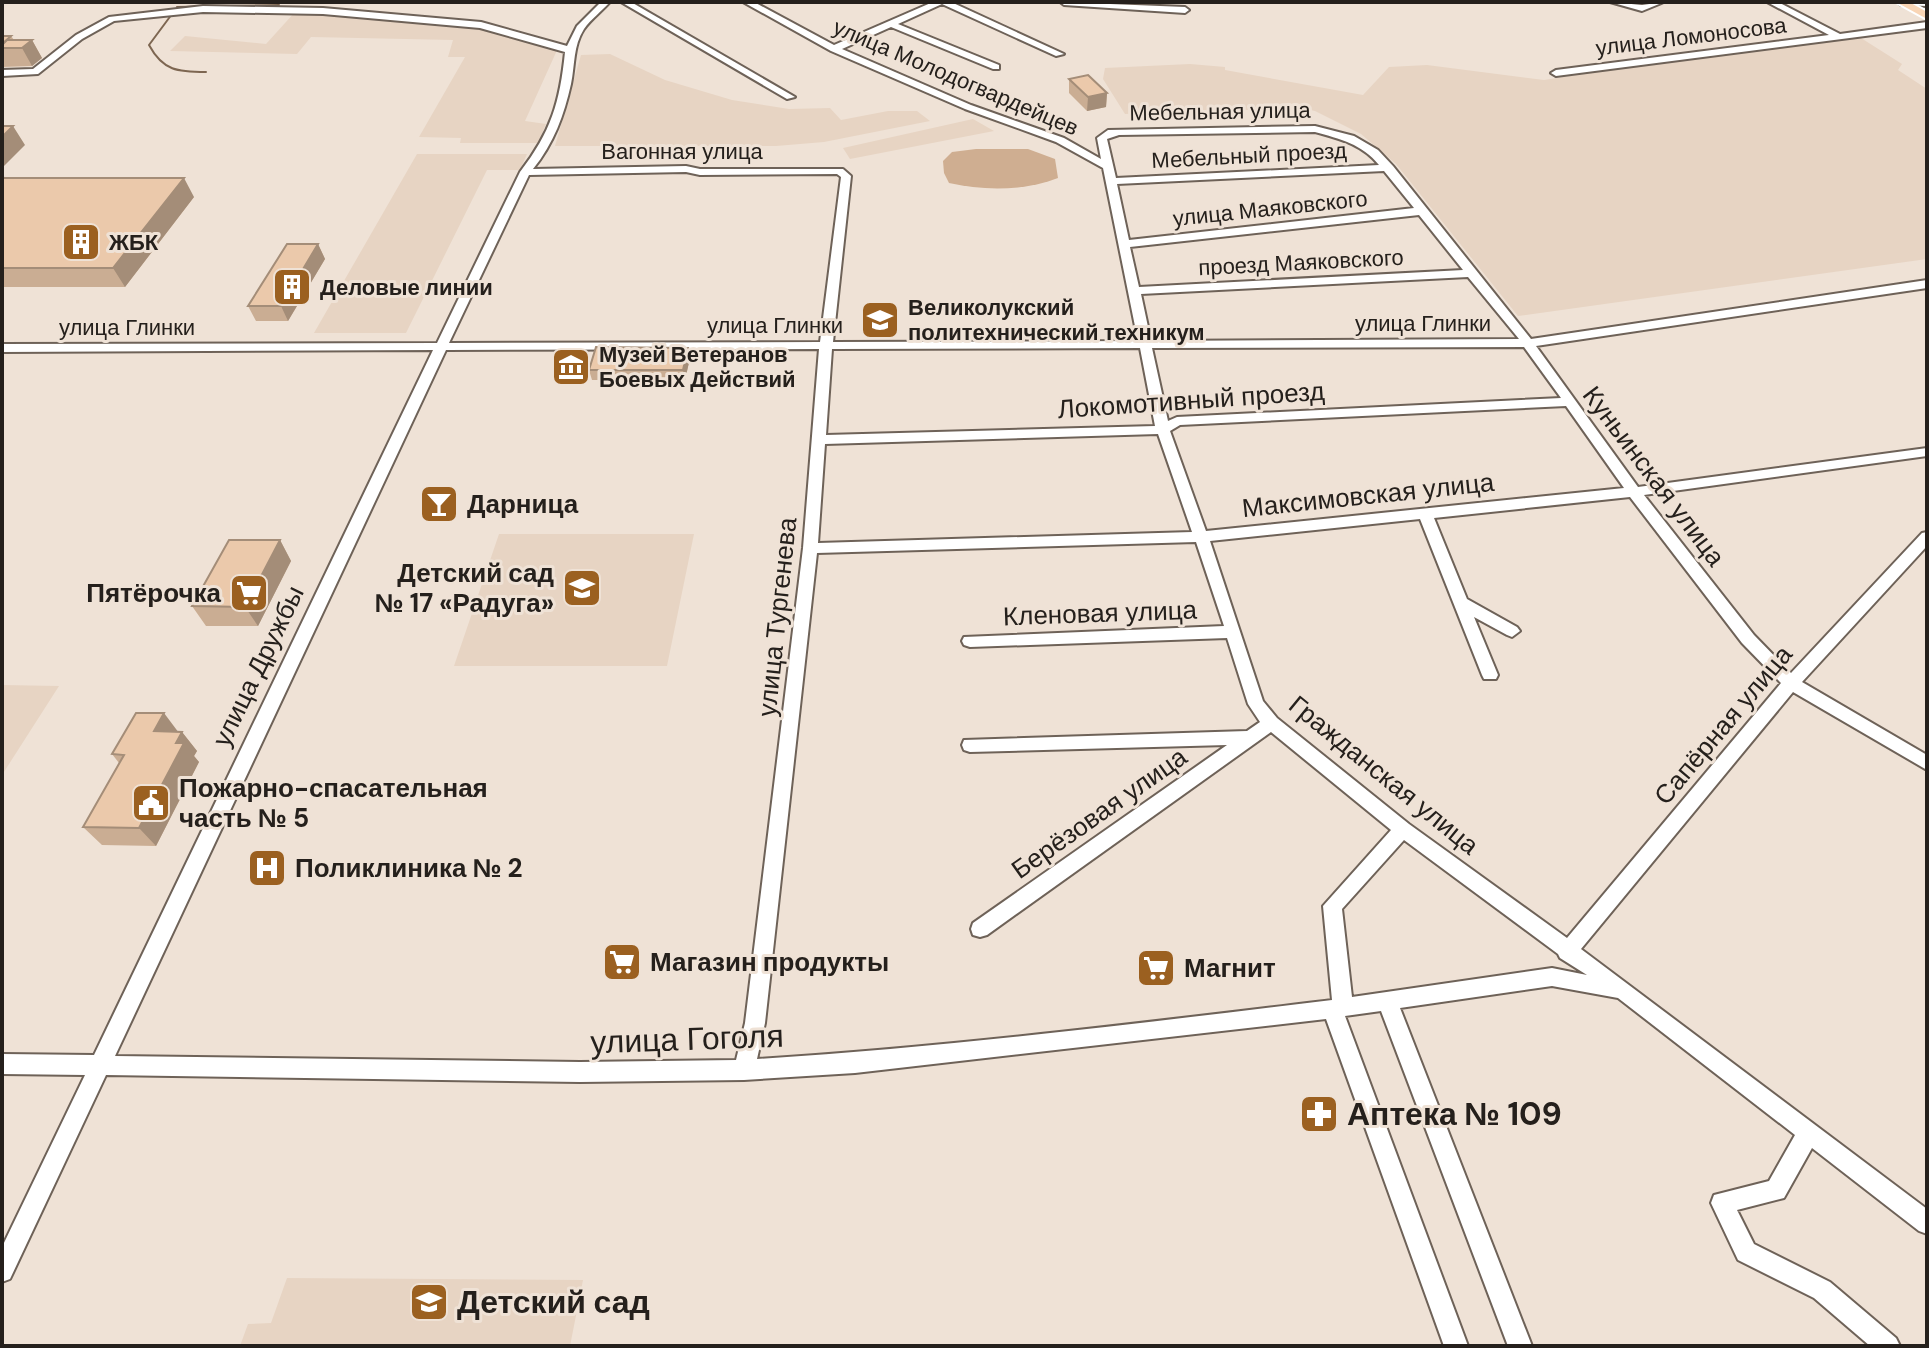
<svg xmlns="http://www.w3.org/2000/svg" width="1929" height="1348" viewBox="0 0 1929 1348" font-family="'DM Sans',sans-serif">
	<rect width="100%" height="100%" fill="#efe2d6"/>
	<path fill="#e7d4c3" d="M295,12L472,26L558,48L525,121L546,124L538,143H460L461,138L419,137L465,57H448L453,40L311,37L297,54L170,51L185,36L266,44Z
		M1861,38L1902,64L1898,70L1927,89V259L1518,316L1396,164L1361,134L1315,111L1300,108L1125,114L1103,79L1105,68L1190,64L1225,67V70L1363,95L1389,67L1427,65L1544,80L1665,61Z
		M610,54L665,80L732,100L789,109L830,108L841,120L888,111H917L930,121L824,142L776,146H555L581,55Z
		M973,119L994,131L850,159L843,148Z
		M417,154H527L520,170H487L406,333H314Z
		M499,534H694L667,666H454Z
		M2,685L59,686L2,775Z
		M287,1278L583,1280L570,1346H240L248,1324L271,1323Z"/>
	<path fill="#cfae91" d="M976,149H1028L1055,159L1058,178C1025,191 984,191 949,183L944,173L943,161L952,152Z"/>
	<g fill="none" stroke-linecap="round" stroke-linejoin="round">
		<path stroke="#7d6651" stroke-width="2" d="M177,7L279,5
			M176,14H172L149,45C163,71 178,72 206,72"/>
		<g stroke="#6e6258" stroke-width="4">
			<path id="minor" d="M601,2H610C602,11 591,19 584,29C573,46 575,65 571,84C564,115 554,143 533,169L686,166L700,169H843L851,176L833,342L1138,341L1103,168L1056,142L965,109L831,51L743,2H754L834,45L933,2H951L1064,54L1056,56L942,4L898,24L999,65V69H993L891,27L842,49L971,105L1064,138L1101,159L1097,138L1108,130L1315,126L1354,136L1378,150L1393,166L1531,339L1927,280V288L1536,346L1638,487L1927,448V456L1644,495L1754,635L1791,673L1922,533L1927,532V546L1802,682L1927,755V770L1793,692L1581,949L1927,1209V1234L1919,1231L1812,1148L1784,1198L1737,1210L1754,1244L1830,1282L1896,1338L1900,1346H1870L1814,1298L1738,1260L1711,1203L1714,1195L1769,1181L1795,1135L1618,998L1552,986L1400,1008L1532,1346H1508L1381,1011L1345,1016L1468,1346H1444L1326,1019L855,1073L744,1080L580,1082L106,1075L10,1279L2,1282V1247L85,1075L2,1074V1054L94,1055L433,350L2,352V344L437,343L520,172C551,132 560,102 565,52L480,28L323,14L203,12L114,21L82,39L38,74L2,76V70L33,69L76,35L109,17L203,6L323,8L481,22L567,46L577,26ZM1315,132C1340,139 1362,144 1379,165L1116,178L1107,139L1119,135ZM1384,171L1414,208L1129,240L1117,184ZM686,172L700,175L837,174L841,177L820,342L449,343L529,175ZM1419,215L1463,270L1139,287L1130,247ZM1468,277L1519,339L1151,341L1141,294ZM1524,347L1561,398L1177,417L1168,421L1152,348ZM1140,348L1155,426L826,435L832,349ZM819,349L803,548L745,1023L736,1060L580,1062L115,1056L446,350ZM1566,406L1624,488L1206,531L1170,431L1180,425ZM1158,434L1192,532L818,543L825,444ZM1630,497L1742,643L1781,683L1567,938L1409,824L1277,718L1263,701L1210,541L1420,519L1482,675L1484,679H1496L1498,675L1474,617L1507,635L1512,637L1520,631L1517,627L1467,599L1434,518ZM1196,542L1224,626L964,637L962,641L964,645L970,647L1227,638L1248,704L1260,722L1247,731L964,740L962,745L964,750L970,752L1227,745L973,923L971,929L973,935L980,937L987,935L1271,732L1391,830L1323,906L1332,1000C1141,1023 949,1047 757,1059L765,1023L817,553ZM1404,840L1558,954L1560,958L1587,975L1552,968L1352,997L1342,909Z
				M621,2H631L795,97L787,99Z
				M1060,2L1185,7L1189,10L1185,13L1064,5Z
				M1610,2L1642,5L1664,2L1642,11Z
				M1767,2H1778L1840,34L1927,22V28L1556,76L1551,73L1556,70L1829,35Z
				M1897,2H1927V6L1901,5Z"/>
		</g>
		<g stroke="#fff" stroke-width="4">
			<path id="major" d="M1896,2H1909L1927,12V19Z"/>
		</g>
		<use href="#minor" fill="#fff" fill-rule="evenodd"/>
		<use href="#major" fill="#f9d5b5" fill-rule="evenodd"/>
	</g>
	<path fill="#caad93" d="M2,36H11L14,40H32L42,58L32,66L2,67Z
		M1069,79L1107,93L1106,107L1087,111L1069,93Z
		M2,173L5,178L194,197L125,287H2Z
		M318,244L325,259L288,321H256L248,306Z
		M690,358L685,380H592L589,370Z
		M280,540L291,561L258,626H206L192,606Z
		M179,732H182L197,751L194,756L199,762L156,846L102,845L83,827L119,763L112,754Z"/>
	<path fill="#a48d78" d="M32,40L42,58L32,66L22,48Z
		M1107,93L1106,107L1087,111L1088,97Z
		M13,126L25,145L2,168V137Z
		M184,178L194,197L125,287L113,268Z
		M318,244L325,259L288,321L281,306Z
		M688,348L690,358L685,380L683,370Z
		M280,540L291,561L258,626L245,607Z
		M164,713L179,733L154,731Z
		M182,732L197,751L194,756L199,762L156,846L139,828Z"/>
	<path fill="#ebc9ab" stroke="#a48d78" stroke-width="2" d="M2,36H11L2,44Z
		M7,40H32L22,48H2V45Z
		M1088,75L1107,93L1088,97L1069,79Z
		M2,126H13L2,137Z
		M2,178H184L113,268H2Z
		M287,244H318L281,306H248Z
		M596,347L688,348L683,370H589Z
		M229,540H280L245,607L192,606Z
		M136,713H164L154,731L182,732L176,743H184L139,828L83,827L124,755L112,754Z"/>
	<defs>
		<g id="building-square" transform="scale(2)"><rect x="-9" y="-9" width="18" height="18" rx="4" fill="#9b6020" stroke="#efe2d6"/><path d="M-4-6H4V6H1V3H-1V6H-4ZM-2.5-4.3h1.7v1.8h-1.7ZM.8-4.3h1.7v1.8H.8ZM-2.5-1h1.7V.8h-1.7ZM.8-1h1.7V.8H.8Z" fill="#fff"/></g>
		<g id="university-square" transform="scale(2)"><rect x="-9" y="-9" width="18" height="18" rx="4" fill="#9b6020" stroke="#efe2d6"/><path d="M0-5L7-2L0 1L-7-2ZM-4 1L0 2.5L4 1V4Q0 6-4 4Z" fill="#fff"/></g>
		<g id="museum-square" transform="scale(2)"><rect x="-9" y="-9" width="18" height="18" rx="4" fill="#9b6020" stroke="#efe2d6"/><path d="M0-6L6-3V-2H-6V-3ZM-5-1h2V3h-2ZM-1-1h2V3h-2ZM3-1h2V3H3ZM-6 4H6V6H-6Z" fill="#fff"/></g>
		<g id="bar-square" transform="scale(2)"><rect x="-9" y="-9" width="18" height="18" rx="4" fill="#9b6020" stroke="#efe2d6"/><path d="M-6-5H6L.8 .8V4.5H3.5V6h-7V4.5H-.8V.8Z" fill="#fff"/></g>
		<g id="school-square" transform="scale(2)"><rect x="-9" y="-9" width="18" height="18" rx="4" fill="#9b6020" stroke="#efe2d6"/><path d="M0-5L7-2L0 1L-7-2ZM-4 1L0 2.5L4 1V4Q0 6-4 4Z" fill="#fff"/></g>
		<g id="supermarket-square" transform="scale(2)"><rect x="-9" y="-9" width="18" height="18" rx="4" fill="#9b6020" stroke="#efe2d6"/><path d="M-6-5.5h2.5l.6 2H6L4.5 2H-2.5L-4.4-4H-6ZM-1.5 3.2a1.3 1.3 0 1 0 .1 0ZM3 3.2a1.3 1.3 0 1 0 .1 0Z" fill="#fff"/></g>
		<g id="civic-square" transform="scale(2)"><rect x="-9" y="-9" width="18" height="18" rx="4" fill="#9b6020" stroke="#efe2d6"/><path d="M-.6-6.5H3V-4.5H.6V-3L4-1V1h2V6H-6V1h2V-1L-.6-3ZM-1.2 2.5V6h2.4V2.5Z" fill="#fff"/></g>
		<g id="hospital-square" transform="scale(2)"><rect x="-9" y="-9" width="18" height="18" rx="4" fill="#9b6020" stroke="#efe2d6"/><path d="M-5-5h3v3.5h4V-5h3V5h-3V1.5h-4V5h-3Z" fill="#fff"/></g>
		<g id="pharmacy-square" transform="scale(2)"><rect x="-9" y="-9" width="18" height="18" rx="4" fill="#9b6020" stroke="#efe2d6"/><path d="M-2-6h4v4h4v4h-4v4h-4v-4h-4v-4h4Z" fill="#fff"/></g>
	</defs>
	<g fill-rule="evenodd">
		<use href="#building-square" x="81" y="242"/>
		<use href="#building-square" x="292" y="287"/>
		<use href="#university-square" x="880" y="320"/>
		<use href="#museum-square" x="571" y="367"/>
		<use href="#bar-square" x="439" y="504"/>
		<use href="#school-square" x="582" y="588"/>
		<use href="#supermarket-square" x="249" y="593"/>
		<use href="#civic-square" x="151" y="803"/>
		<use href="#hospital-square" x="267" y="868"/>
		<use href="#supermarket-square" x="622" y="962"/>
		<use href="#supermarket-square" x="1156" y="968"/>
		<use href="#pharmacy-square" x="1319" y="1114"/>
		<use href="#school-square" x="429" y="1302"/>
	</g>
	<g text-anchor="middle" stroke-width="6" stroke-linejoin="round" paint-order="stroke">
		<g font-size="22" fill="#25201c" stroke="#efe2d6">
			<text transform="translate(1691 36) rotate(-7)" y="8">улица Ломоносова</text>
			<text transform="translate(956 77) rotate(23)" y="8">улица Молодогвардейцев</text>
			<text transform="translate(1220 111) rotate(-1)" y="8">Мебельная улица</text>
			<text x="682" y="159">Вагонная улица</text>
			<text transform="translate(1249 155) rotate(-3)" y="8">Мебельный проезд</text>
			<text transform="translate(1270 208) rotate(-6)" y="8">улица Маяковского</text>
			<text transform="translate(1301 262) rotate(-3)" y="8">проезд Маяковского</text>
			<text x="1423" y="331">улица Глинки</text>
			<text x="775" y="333">улица Глинки</text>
			<text x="127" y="335">улица Глинки</text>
		</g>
		<g font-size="22" font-weight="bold" fill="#25201c" stroke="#efe2d6" text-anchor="start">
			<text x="109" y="250">ЖБК</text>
			<text x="320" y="295">Деловые линии</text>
			<text x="908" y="315">Великолукский<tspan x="908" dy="25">политехнический техникум</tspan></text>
			<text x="599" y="362">Музей Ветеранов<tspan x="599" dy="25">Боевых Действий</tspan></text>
		</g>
		<g font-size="26" fill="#25201c" stroke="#efe2d6">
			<text transform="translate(1191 400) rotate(-4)" y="9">Локомотивный проезд</text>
			<text transform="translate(1654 476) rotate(53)" y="9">Куньинская улица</text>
			<text transform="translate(1368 495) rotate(-6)" y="9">Максимовская улица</text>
			<text transform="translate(1100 613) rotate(-2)" y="9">Кленовая улица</text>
			<text transform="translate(777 617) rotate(-84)" y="9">улица Тургенева</text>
			<text transform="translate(258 666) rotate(-64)" y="9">улица Дружбы</text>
			<text transform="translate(1723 725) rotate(-50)" y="9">Сапёрная улица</text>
			<text transform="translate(1384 775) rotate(39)" y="9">Гражданская улица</text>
			<text transform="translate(1099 813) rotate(-35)" y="9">Берёзовая улица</text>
		</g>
		<g font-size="26" font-weight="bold" fill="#25201c" stroke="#efe2d6" text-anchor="start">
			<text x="467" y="513">Дарница</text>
			<text x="554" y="582" text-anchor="end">Детский сад<tspan x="554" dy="30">№ 17 «Радуга»</tspan></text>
			<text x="221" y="602" text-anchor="end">Пятёрочка</text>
			<text x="179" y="797">Пожарно-спасательная<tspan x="179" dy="30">часть № 5</tspan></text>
			<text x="295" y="877">Поликлиника № 2</text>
			<text x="650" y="971">Магазин продукты</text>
			<text x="1184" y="977">Магнит</text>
		</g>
		<g font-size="32" fill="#25201c" stroke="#efe2d6">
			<text transform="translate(687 1039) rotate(-2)" y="11">улица Гоголя</text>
		</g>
		<g font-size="32" font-weight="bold" fill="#25201c" stroke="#efe2d6" text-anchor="start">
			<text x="1347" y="1125">Аптека № 109</text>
			<text x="457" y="1313">Детский сад</text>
		</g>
	</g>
	<rect width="1929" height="1348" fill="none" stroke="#25201c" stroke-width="8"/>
</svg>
